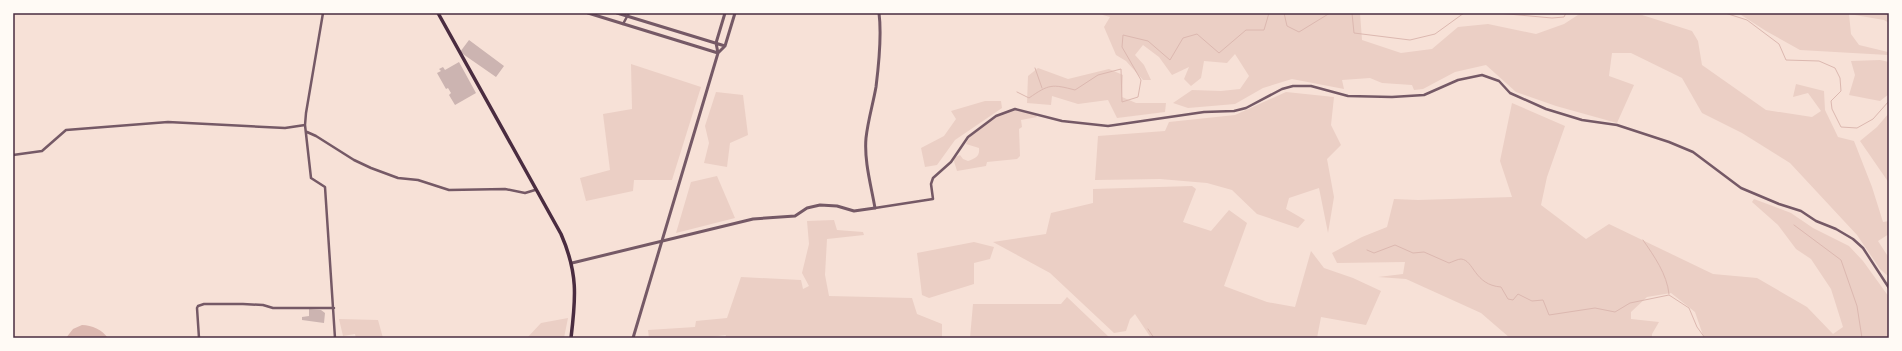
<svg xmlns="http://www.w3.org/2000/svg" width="1902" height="351" viewBox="0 0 1902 351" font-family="'Noto Sans',sans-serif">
	<rect width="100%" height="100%" fill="#f7e1d7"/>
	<path fill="#ebcfc5" d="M1096,13H1360L1362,40L1401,53L1432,49L1458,27L1488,24L1536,34L1564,24L1581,13H1636L1692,31L1698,41L1702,65L1766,110L1812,117L1821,111L1808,93L1793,97L1796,84L1824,91L1825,110L1838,137L1854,141L1872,187L1883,222L1889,221V234L1878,241L1889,258V277L1880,269L1857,235L1790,163L1742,133L1702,113L1682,78L1631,53H1612L1609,76L1634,85L1617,123L1556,106L1516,92L1486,65L1455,72L1423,89L1414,90L1412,85L1382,83L1370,78L1342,80L1344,89L1292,79L1263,88L1235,104L1188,108L1173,103L1192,90L1221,91L1240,89L1249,76L1235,54L1227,63L1204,61L1201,78L1191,86L1184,79L1189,67L1172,75L1159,57L1143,45L1135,55L1144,65L1151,80H1143L1126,61L1116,55L1104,27L1110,17Z
		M1738,13H1889V23L1884,20L1849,14L1851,34L1859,45L1888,52V55L1800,50L1766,31Z
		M1880,60L1889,62V94L1880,101L1849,95L1855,75L1851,61Z
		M631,64L701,87L672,180H634L633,191L586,201L580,178L610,170L603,114L632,109Z
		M1038,68L1068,79L1109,69L1123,75L1122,97L1136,103H1166L1165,112L1117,118L1108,100L1078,104L1052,96L1051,105L1027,103L1028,76Z
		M716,92L743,95L748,135L730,143L727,167L704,163L709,143L705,126Z
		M1286,92L1334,97L1331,125L1341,145L1327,159L1334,197L1328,233L1319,188L1289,198L1286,209L1305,220L1298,228L1257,214L1232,190L1207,183L1160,179L1095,180L1098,136L1165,131L1169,122L1235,115Z
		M985,101H1001L1002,108L955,140L937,165L925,167L921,148L944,136L956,119L951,111Z
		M1512,103L1565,126L1547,177L1541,205L1586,239L1609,224L1713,274L1757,278L1807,307L1833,334L1843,327L1831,289L1811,259L1796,249L1778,225L1752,202L1754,199L1791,213L1813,228L1849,246L1863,261L1889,297V338H1704L1695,312L1671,293L1647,297L1631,312V319L1659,322L1652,334V338H1510L1481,313L1406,279L1378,277L1403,274L1405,262L1337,263L1332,253L1362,237L1387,227L1394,199L1418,200L1512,197L1500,161Z
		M1012,109L1035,114L1037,117L1021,120L1022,127L1019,129L1020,156L1017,159L987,162L986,166L957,171L953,158L960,155L963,159L968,161C975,158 980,157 979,148L966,144C971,131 998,114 1012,109Z
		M1889,113V183L1860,141L1877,127Z
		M717,176L735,218L676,233L691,182Z
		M1192,186L1196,189L1183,222L1211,231L1229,210L1247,223L1224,286L1267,302L1295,307L1311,251L1324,268L1353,278L1381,291L1366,325L1321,317L1317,338H1151L1135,314L1130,319L1126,331L1114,333L1050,273L993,242L1046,234L1051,213L1093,203V189Z
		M834,220L837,230L863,232L864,235L827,239L825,275L829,296L912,298L917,314L942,324V338H725L726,335L703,338H649L648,330L695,327L696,321L727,318L741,277L801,280L803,289L809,286L802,273L809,244L807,221Z
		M974,242L994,247L990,259L974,263V284L929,298L922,295L917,253Z
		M1067,297L1110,338H970L973,304H1061Z
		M568,318L564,338H527L541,323Z
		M339,319L378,320L383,338H356L355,334L343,336Z"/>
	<path fill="#dcb8b0" d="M82,325C92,325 102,330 108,338H66L73,329Z"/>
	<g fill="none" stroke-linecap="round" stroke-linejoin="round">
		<path stroke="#dcb8b0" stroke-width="1" d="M1284,13L1287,26L1299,32L1330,13
			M1352,13L1354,33L1410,40L1435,34L1464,13
			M1497,13L1552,18L1564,17L1566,13
			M1725,13L1747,20L1779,44L1786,60L1819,61L1835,68L1840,78L1841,91L1831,101L1832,109L1841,127L1857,128L1873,119L1889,101
			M1035,68L1042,88
			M1017,92L1029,98C1049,84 1052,84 1075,90L1098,75L1121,69L1122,102L1138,97L1141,80L1122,47L1123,35L1148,41L1170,60L1183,38L1197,34L1219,53L1246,30H1264L1269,13
			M1794,225L1841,260L1857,306L1862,338
			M1643,240C1654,256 1667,274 1669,294
			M1367,250L1374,253L1395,245L1413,253L1424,252L1449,263C1452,262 1458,259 1461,259C1474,260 1474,285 1501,287L1508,299L1513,300L1518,294L1532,301L1543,300L1549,315L1595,308L1615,312L1630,303L1669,295L1689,308L1697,327L1705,338
			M1148,329L1154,338"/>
	</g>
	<path fill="#ccb4b1" d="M469,40L504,66L496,77L460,52Z
		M459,62L476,93L455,105L449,95L451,93L448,88L446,89L437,73L441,71L439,69L443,67L445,70Z
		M309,309L321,310L325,313L324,323L302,320V317L309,316Z"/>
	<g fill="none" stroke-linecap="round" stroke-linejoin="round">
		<path stroke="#755966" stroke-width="2.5" d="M323,13L306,113L305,125L311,178L325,187L335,338
			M623,24L629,13
			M307,132L316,136L354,160L371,168L398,178L418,180L449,190L505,189L525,193L535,190
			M13,155L42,151L66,130L168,122L285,128L305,125
			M875,208L933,199L931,184L933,178L951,162L968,137L996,116L1015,109L1062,121L1108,126L1204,112L1234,111L1246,108L1282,89L1293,86H1311L1348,96L1392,97L1424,95L1458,80L1482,75L1499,81L1510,93L1546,109L1582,120L1617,125L1669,142L1693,152L1741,188L1779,204L1801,211L1816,221L1836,229L1853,239L1863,248L1889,288
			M199,338L197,308L198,306L204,304H243L263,305L273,308H334"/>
		<path stroke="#755966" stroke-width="3" d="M588,13L718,53
			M617,13L725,46
			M718,53L725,46L735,13
			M572,263L753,219L795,216L807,208L820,205L837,206L854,211L875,208C871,185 864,161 866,138C868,120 873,104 876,87C879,63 882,36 879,13
			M633,338L718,53L716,43L725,13"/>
		<path stroke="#4a2c40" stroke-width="3.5" d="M438,13L561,234C578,273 576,297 571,338"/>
	</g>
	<rect width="1902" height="351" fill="none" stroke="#fffaf5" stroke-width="28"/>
	<rect x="14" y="14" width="1874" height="323" fill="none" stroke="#4a2c40" stroke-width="1.5"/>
</svg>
